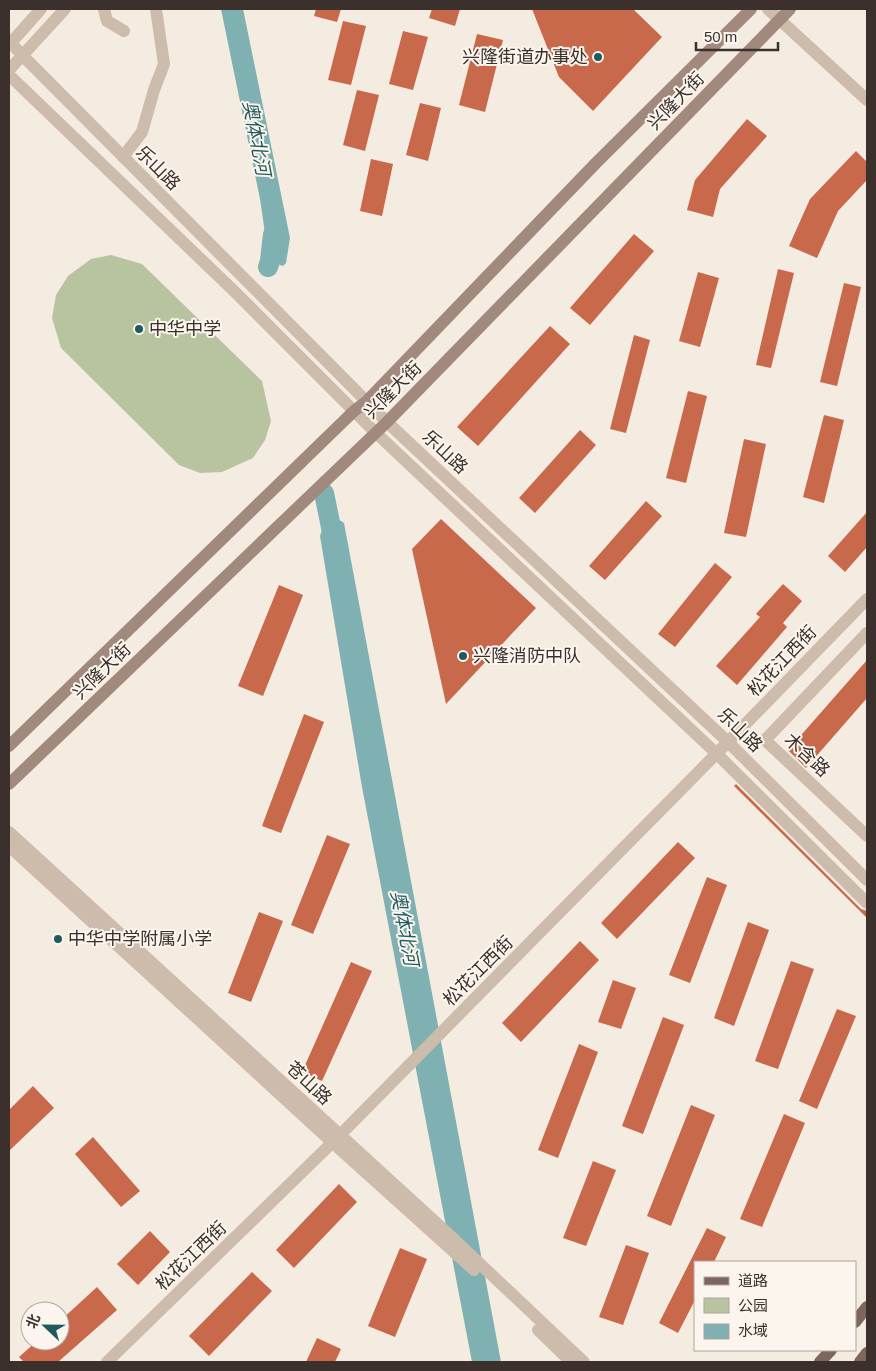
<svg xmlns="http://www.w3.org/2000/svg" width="876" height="1371" viewBox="0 0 876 1371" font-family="Arial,'Noto Sans SC',sans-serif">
	<rect width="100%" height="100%" fill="#f4ebe1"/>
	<path fill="#b8c4a0" d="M111,255L142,264L262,381L271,421L265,440L253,458L222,472L200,473L179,465L61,348L52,318L56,295L68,276L91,259Z"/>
	<path fill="#7fb0b2" d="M221,9H243L290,238L286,263L283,266L270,261L264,248L265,233L260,199Z
		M328,512L344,523L501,1362H472L362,787L320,536Z"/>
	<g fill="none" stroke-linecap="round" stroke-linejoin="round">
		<path stroke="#7fb0b2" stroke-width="20" d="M268,267L270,261L273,234
			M324,493L333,537"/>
	</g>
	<path fill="#c8694b" d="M316,9H341L337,22L314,16Z
		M432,9H460L455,26L429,18Z
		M532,9H633L662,37L593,111L559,77Z
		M343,21L366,26L351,85L328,80Z
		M403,31L428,37L413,90L389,84Z
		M477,34L503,40L485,112L459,105Z
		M357,90L379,95L365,151L343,145Z
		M420,103L441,108L428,161L406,155Z
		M747,119L767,136L720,189L713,217L687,210L695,180Z
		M856,151L867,162V180L838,211L817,258L789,246L810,199Z
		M371,159L393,164L382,216L360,211Z
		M634,234L654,251L590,325L570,308Z
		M778,269L794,273L771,368L756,365Z
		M698,272L719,278L700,347L679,341Z
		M844,283L861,287L837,386L820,382Z
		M550,326L570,344L478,446L457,427Z
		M634,335L650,340L626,433L610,429Z
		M688,391L707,396L686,483L666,478Z
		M824,415L844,420L824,503L803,497Z
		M580,430L596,445L535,513L519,498Z
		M744,439L766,444L746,537L724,533Z
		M646,501L662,516L605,580L589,566Z
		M867,512V547L845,572L828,556Z
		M441,519L536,608L446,704L412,549Z
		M715,563L732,577L675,647L658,634Z
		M783,584L802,601L783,623L787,627L737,685L716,666L760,617L756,614Z
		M279,585L303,595L263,696L238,686Z
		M867,660V698L806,768L788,750Z
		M304,714L324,722L281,833L262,826Z
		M736,784L861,909L867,911V918L734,786Z
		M327,835L350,844L313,934L291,925Z
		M678,842L695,858L617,939L601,923Z
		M707,877L727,885L690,983L669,975Z
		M259,912L283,921L251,1002L228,993Z
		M748,922L769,930L734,1026L714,1018Z
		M580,941L599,960L521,1042L502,1023Z
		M791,961L814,969L778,1069L755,1061Z
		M351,962L372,971L322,1081L302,1072Z
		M613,980L636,988L621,1029L598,1022Z
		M837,1009L856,1016L817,1109L799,1101Z
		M663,1017L684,1025L643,1134L622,1126Z
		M579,1044L598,1052L558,1158L538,1150Z
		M33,1086L54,1108L9,1151V1110Z
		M691,1105L715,1115L671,1226L647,1216Z
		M784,1114L805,1123L762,1227L740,1219Z
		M93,1137L140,1191L121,1207L75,1154Z
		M593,1161L616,1170L586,1246L563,1238Z
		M339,1184L357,1202L294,1268L276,1250Z
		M707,1228L726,1237L714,1262H695V1300L678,1333L659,1323Z
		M150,1231L170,1252L138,1285L117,1264Z
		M626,1245L649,1253L623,1325L599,1317Z
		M400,1248L427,1259L395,1337L368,1326Z
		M252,1272L272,1291L209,1356L189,1336Z
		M97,1287L117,1310L58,1362H24L19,1357L37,1341H60V1321Z
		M317,1338L341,1349L335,1362H306Z"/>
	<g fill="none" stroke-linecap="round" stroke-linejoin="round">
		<path stroke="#cdbbac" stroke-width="12" d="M104,9L107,21L124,31
			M123,157L142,132L154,90L164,64L156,9
			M867,633L765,740L867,836"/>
		<path stroke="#cdbbac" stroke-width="12" d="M768,9L867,100
			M9,41L23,56L387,422L728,742L867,880
			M9,45L41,9
			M9,70L65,9
			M9,75L234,291L375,432L717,754L867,903
			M9,832L443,1229L584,1362
			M9,846L332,1142L474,1270
			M538,1330L571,1362
			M107,1362L340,1135L728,742L867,599"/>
		<path stroke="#a18a7d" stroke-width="12" d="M9,746L354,411L367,401L596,163L751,9
			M9,784L387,422L790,9"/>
		<path stroke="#7d675c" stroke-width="12" d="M855,1322L867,1307
			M820,1362L831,1350
			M860,1362L867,1353"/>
	</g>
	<g fill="#1f5a5e" stroke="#fbf5ee" stroke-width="2">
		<circle cx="598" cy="57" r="5"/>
		<circle cx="139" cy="329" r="5"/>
		<circle cx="463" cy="656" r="5"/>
		<circle cx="58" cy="939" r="5"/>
	</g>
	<g text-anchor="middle" stroke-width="4" stroke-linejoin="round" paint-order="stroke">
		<g font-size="18" fill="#3b302b" stroke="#fbf5ee" text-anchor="start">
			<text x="588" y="63" text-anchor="end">兴隆街道办事处</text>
			<text x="149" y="335">中华中学</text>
			<text x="473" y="662">兴隆消防中队</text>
			<text x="68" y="945">中华中学附属小学</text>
		</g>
		<g font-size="18" fill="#3b302b" stroke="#fbf5ee">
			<text transform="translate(676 101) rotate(-46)" y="6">兴隆大街</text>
			<text transform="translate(158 168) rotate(45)" y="6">乐山路</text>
			<text transform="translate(393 390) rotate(-45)" y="6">兴隆大街</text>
			<text transform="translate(445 452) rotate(43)" y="6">乐山路</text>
			<text transform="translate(782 661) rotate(-46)" y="6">松花江西街</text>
			<text transform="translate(102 671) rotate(-44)" y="6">兴隆大街</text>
			<text transform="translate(740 730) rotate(44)" y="6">乐山路</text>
			<text transform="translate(807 755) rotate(43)" y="6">木含路</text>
			<text transform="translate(478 971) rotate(-45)" y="6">松花江西街</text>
			<text transform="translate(309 1083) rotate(43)" y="6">苍山路</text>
			<text transform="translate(191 1256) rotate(-44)" y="6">松花江西街</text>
		</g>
		<g font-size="19" font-style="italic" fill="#1f5a5e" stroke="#fbf5ee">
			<text transform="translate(257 138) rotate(79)" y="7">奥体北河</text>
			<text transform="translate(405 928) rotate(79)" y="7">奥体北河</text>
		</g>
	</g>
	<rect width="876" height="1371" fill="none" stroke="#3b302b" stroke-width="20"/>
	<rect x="694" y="1261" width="162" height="90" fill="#fbf5ee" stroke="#aea6a0"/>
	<rect x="704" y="1277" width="25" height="8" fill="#7d675c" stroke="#aea6a0"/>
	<text x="738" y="1286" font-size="15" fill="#3b302b">道路</text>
	<rect x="704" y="1298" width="25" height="15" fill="#b8c4a0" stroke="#aea6a0"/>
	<text x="738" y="1311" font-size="15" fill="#3b302b">公园</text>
	<rect x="704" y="1324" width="25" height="15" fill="#7fb0b2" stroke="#aea6a0"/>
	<text x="738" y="1336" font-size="15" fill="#3b302b">水域</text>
	<g transform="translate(45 1326) rotate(292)"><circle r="24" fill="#fbf5ee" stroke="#aea6a0"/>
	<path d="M0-4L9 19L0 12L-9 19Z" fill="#1f5a5e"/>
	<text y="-8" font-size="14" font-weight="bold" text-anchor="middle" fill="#3b302b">北</text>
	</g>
	<path d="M696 42v8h82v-8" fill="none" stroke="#3b302b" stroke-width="2.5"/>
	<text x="704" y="42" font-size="15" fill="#3b302b" stroke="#fbf5ee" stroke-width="4" paint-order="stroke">50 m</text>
</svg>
